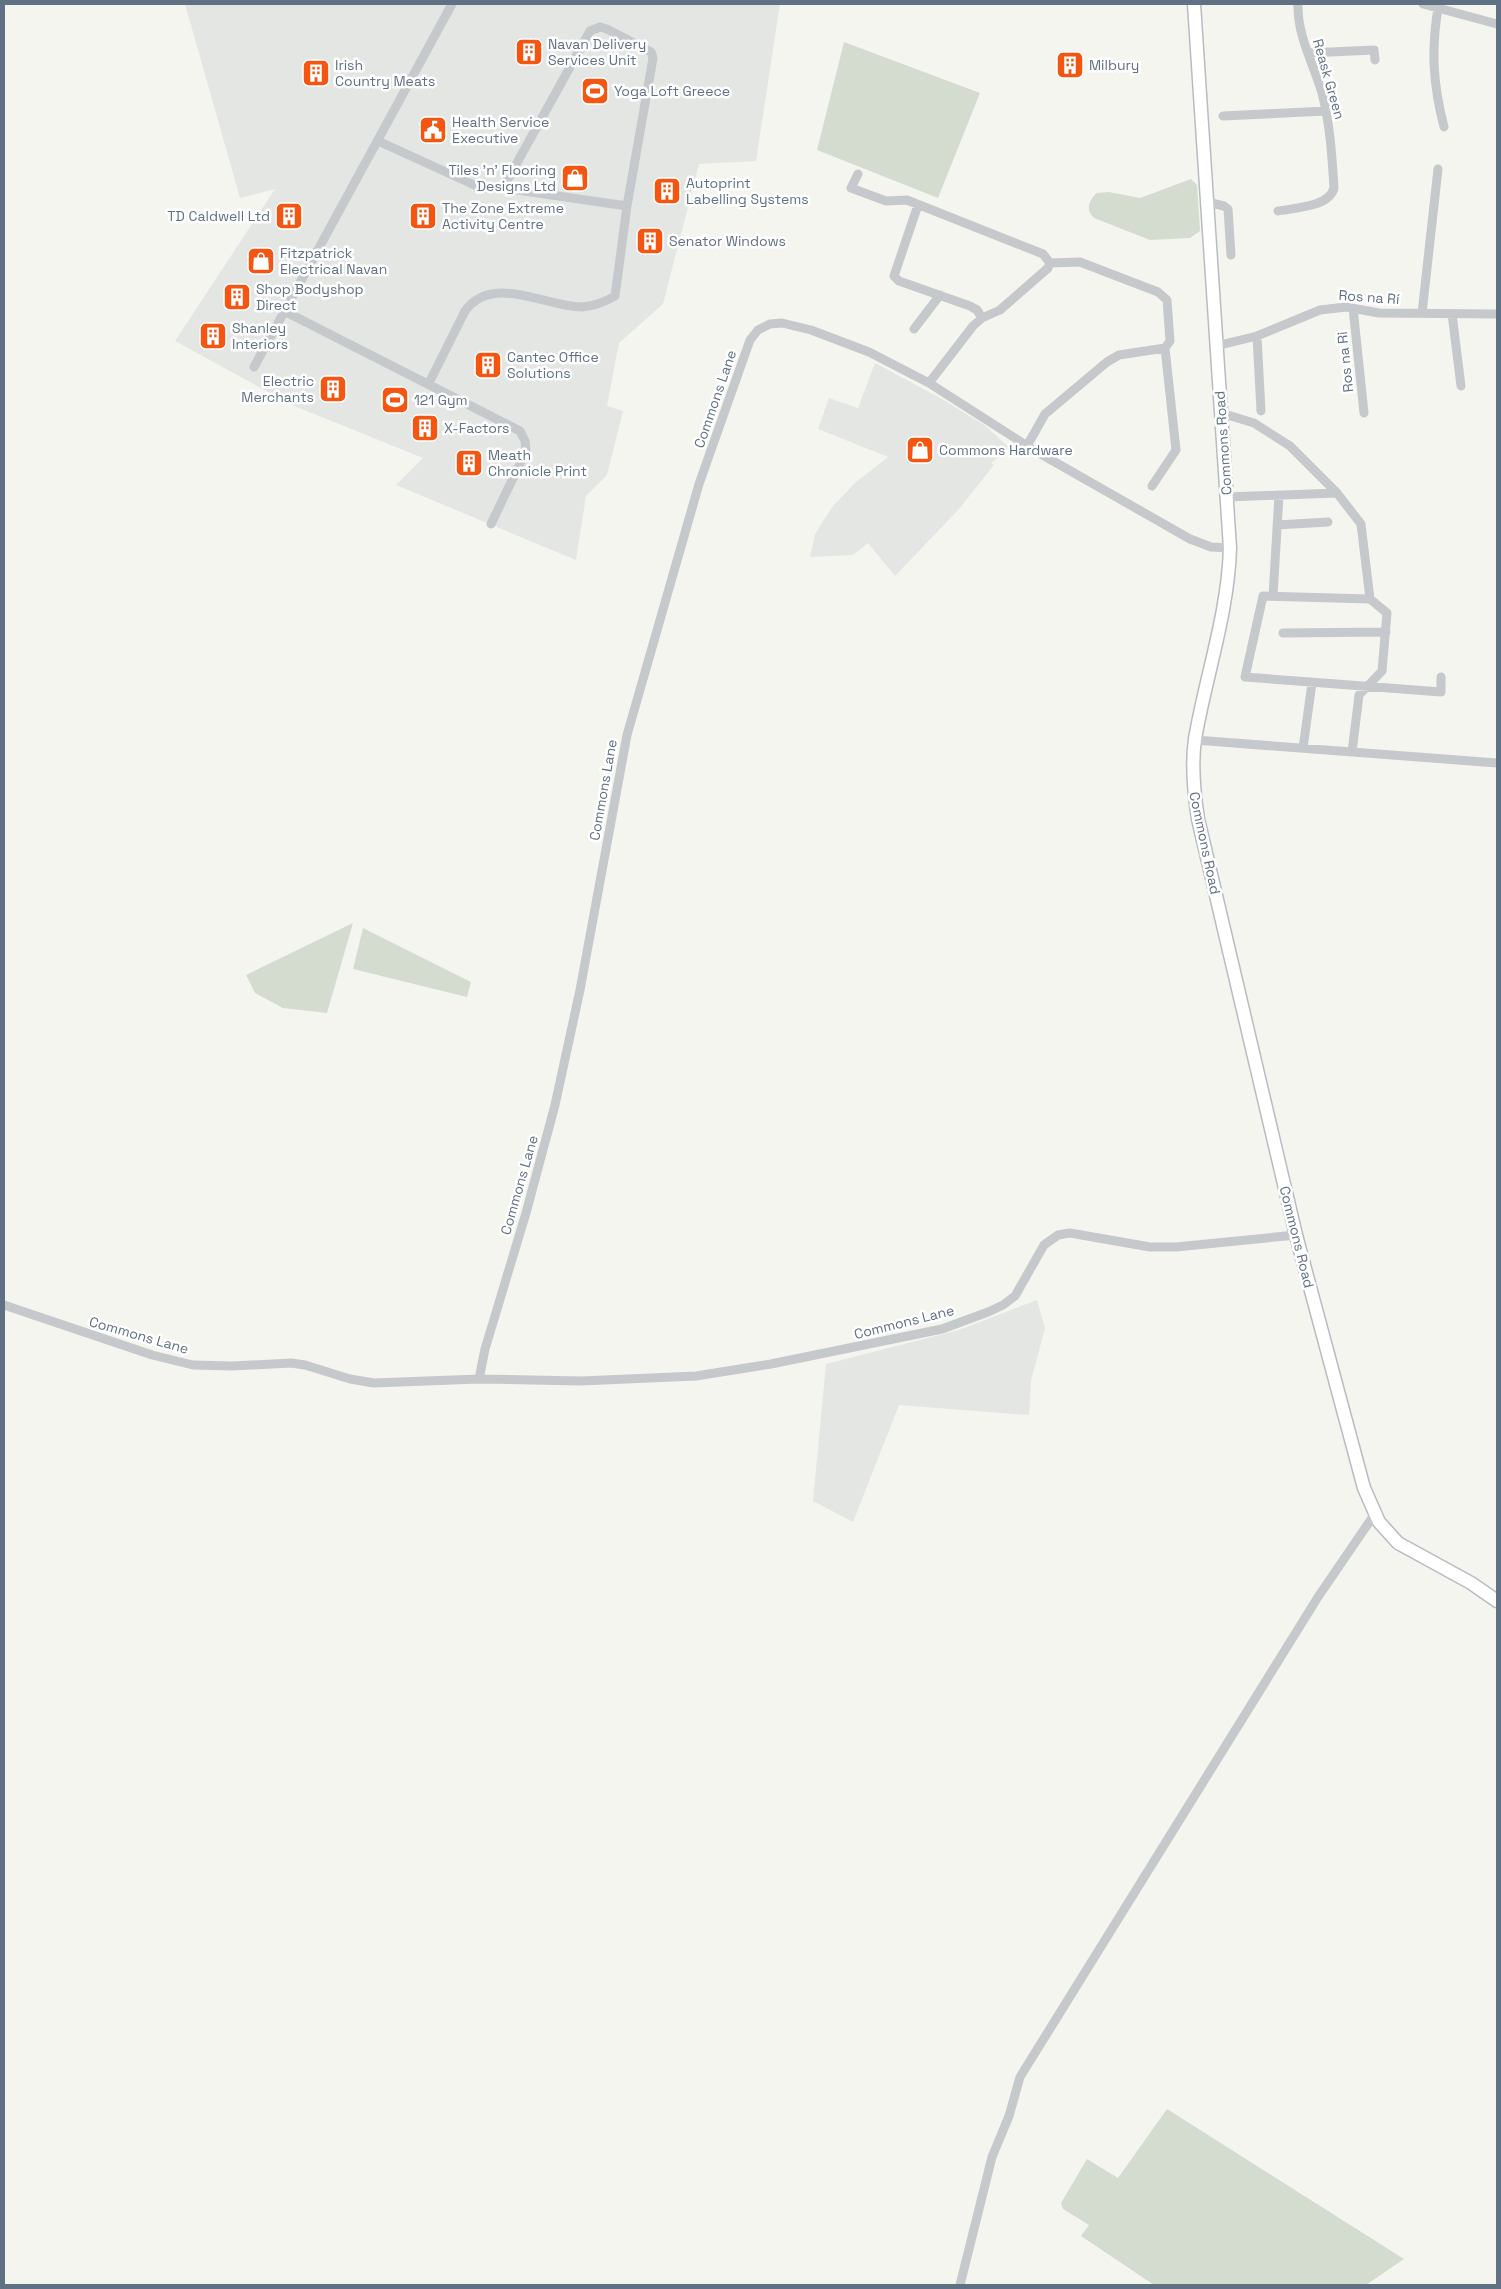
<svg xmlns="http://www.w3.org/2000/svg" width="1501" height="2289" viewBox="0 0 1501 2289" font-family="'Space Grotesk',sans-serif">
	<rect width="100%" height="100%" fill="#f4f5ef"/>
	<path fill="#e4e6e3" d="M185,4H780L756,161L699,164L663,304L619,343L607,406L623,411L607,475L586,496L576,560L396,485L423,458L292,405L175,341L275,189L240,198Z
		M875,363L942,399L984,425L1010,448L991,463L994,465L959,509L895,576L868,543L853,555L810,557L815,534L833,506L855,483L888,457L818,429L829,398L858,408Z
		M1037,1300L1045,1328L1031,1381L1029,1415L899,1405L853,1522L813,1501L826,1364L959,1330Z"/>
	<path fill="#d4dcd0" d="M844,42L980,93L938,198L817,150Z
		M1191,179L1197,185L1200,231L1190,238L1150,240L1094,218C1085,210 1089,200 1097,193L1109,192L1140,198Z
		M353,923L327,1013L283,1008L255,993L246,975Z
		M363,928L471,982L467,997L353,969Z
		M1167,2109L1404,2259L1366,2285H1154L1081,2236L1089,2225L1063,2209L1061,2203L1087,2159L1118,2178Z"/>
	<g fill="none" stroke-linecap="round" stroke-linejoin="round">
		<g stroke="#b7bcc1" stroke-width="15">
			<path id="secondary" d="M1194,4L1230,548C1228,614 1206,675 1195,739C1191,766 1194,793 1198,819L1296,1235L1364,1488L1379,1522L1398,1543L1471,1583L1497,1601"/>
		</g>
		<path stroke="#c6c9cc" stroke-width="9" d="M1423,4L1497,24
			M1438,8C1431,51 1433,84 1444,127
			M1309,53L1374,50L1375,60
			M1223,116L1326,111
			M378,141L481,188H503L627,206
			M858,174L851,188L886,201L907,200L1043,254L1050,263L1080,262L1158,292L1167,300L1170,341L1165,348L1119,355L1107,362L1045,414L1027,446
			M1207,202L1224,206L1228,209L1231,255
			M918,205L894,276L899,281L970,306L977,310L982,318
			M1278,211C1295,208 1329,207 1334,188C1332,156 1330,124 1322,93C1313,63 1297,35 1298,4
			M1353,308L1364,413
			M284,311L520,431L525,441L526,451L491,524
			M1422,313L1438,169
			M1452,314L1461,386
			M914,329L940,295
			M1257,336L1261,411
			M1216,346L1257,336L1320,310L1346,307L1379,313L1497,314
			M254,367L452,4
			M429,383L465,311C493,273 545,307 582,307C594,306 605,302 615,296L627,206L653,58L651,52L607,29L600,27L590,31L503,188
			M929,383L973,326L982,318L1000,310L1048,268L1050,263
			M1221,413L1254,423L1290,446L1337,493L1361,524L1370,599
			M1152,486L1176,450L1165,348
			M1227,497L1337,493
			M1277,525L1328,522
			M1273,596L1279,495
			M1283,633L1386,632
			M1195,740L1497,763
			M1303,748L1312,683
			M1352,752L1359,695L1382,671L1387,613L1370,599L1263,596L1245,677C1310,682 1376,687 1441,692V677
			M4,1305L152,1355L193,1365L232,1366L291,1363L305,1365L350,1379L374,1383L479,1379L581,1381L696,1376L771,1364L942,1329L988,1312L1003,1305L1015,1296L1044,1245L1058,1235L1070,1233L1150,1247H1176L1296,1235
			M479,1379L485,1349L526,1213L555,1105L580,990L627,735L699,484L750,340L758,330L770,324L782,323L811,330L869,352L929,383L1032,449L1190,539L1211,547L1230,548
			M960,2285L992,2157L1009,2116L1020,2077L1318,1597L1374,1515"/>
		<use href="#secondary" stroke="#fff" stroke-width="12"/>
	</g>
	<defs>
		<g id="building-square" transform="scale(1.4375)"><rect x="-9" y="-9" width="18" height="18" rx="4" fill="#f45510" stroke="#fff"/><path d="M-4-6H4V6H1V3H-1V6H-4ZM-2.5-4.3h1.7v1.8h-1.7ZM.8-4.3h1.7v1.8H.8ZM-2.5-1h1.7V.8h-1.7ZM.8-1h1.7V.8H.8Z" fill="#fff"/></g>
		<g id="stadium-square" transform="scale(1.4375)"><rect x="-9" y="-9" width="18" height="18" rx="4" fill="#f45510" stroke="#fff"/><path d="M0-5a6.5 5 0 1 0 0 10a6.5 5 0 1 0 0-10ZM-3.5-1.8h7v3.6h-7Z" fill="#fff"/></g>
		<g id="civic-square" transform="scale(1.4375)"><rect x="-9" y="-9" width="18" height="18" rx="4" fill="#f45510" stroke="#fff"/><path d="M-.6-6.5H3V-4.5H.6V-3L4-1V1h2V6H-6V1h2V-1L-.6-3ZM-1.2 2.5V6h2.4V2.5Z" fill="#fff"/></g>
		<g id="shop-square" transform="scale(1.4375)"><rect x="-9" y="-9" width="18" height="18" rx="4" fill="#f45510" stroke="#fff"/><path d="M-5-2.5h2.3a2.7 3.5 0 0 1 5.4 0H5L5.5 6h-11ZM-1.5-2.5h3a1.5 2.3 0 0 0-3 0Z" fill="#fff"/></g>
	</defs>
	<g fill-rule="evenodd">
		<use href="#building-square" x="529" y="52"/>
		<use href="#building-square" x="1070" y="65"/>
		<use href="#building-square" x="316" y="73"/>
		<use href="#stadium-square" x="595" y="91"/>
		<use href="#civic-square" x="433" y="130"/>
		<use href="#shop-square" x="575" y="178"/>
		<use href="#building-square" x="667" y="191"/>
		<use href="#building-square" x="289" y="216"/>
		<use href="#building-square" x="423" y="216"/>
		<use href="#building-square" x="650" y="241"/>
		<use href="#shop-square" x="261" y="261"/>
		<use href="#building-square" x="237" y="297"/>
		<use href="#building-square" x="213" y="336"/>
		<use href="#building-square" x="488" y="365"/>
		<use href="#building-square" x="333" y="389"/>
		<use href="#stadium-square" x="395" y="400"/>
		<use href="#building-square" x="425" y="428"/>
		<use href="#shop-square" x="920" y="450"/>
		<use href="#building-square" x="469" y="463"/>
	</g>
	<g text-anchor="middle" stroke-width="5" stroke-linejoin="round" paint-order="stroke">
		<g font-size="14" fill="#607184" stroke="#fff" text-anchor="start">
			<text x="548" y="49">Navan Delivery<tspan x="548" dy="16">Services Unit</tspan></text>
			<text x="335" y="70">Irish<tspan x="335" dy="16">Country Meats</tspan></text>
			<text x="1089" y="70">Milbury</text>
			<text x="614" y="96">Yoga Loft Greece</text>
			<text x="452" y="127">Health Service<tspan x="452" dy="16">Executive</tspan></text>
			<text x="556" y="175" text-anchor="end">Tiles 'n' Flooring<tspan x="556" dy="16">Designs Ltd</tspan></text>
			<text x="686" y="188">Autoprint<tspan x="686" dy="16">Labelling Systems</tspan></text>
			<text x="442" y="213">The Zone Extreme<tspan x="442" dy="16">Activity Centre</tspan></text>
			<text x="270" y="221" text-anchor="end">TD Caldwell Ltd</text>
			<text x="669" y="246">Senator Windows</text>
			<text x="280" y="258">Fitzpatrick<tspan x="280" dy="16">Electrical Navan</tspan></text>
			<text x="256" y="294">Shop Bodyshop<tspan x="256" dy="16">Direct</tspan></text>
			<text x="232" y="333">Shanley<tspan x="232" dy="16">Interiors</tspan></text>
			<text x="507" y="362">Cantec Office<tspan x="507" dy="16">Solutions</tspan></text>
			<text x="314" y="386" text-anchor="end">Electric<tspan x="314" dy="16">Merchants</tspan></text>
			<text x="414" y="405">121 Gym</text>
			<text x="444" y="433">X-Factors</text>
			<text x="939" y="455">Commons Hardware</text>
			<text x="488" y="460">Meath<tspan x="488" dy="16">Chronicle Print</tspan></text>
		</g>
		<g font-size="14" fill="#607184" stroke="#fff">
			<text transform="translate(1329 79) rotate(74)" y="5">Reask Green</text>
			<text transform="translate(1369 297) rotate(4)" y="5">Ros na Rí</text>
			<text transform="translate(1345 362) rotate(-96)" y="5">Ros na Ri</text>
			<text transform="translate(715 399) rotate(-71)" y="5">Commons Lane</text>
			<text transform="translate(1223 443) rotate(-94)" y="5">Commons Road</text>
			<text transform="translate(603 790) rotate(-80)" y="5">Commons Lane</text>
			<text transform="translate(1205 843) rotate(78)" y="5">Commons Road</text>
			<text transform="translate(519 1185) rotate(-74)" y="5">Commons Lane</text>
			<text transform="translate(1297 1237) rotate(76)" y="5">Commons Road</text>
			<text transform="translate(904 1322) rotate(-14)" y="5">Commons Lane</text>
			<text transform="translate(139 1335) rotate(16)" y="5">Commons Lane</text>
		</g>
	</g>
	<rect width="1501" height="2289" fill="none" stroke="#607184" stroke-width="10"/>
</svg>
